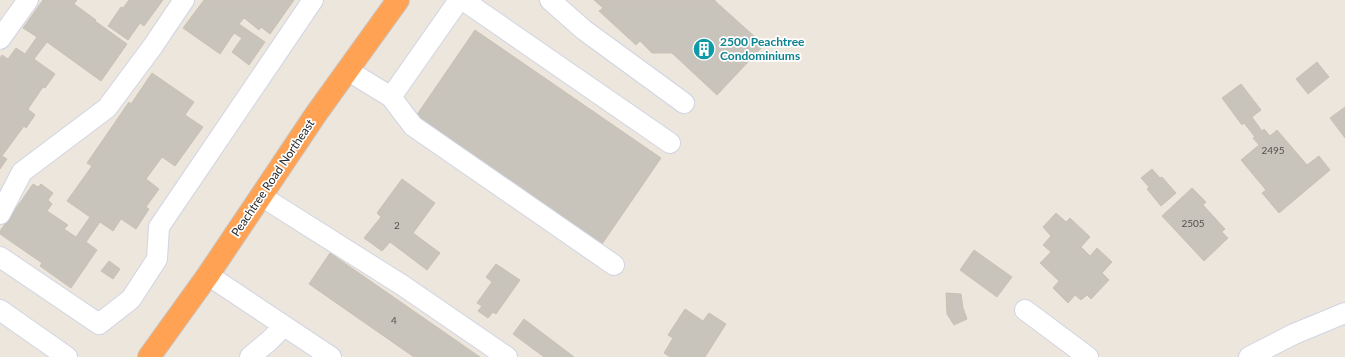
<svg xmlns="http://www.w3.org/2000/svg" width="1345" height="357" viewBox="0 0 1345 357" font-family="Lato,sans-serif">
	<rect width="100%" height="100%" fill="#ede6dc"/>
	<path fill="#c8c3bb" stroke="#c8c2b5" d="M43,0H77L74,4L96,20L95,21L127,44L101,81L47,42L34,59L55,74L45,88L43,87L28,109L35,115L26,128L24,126L2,156L7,159L0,169V58L2,55L8,59L16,48L25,54L37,37L23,28Z
		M129,0H163L144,26L140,23L128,40L108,26L121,7L123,8Z
		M204,0H294L270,34L261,27L259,30L244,18L239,24L265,42L249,65L232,52L242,38L234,33L220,54L183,28Z
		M594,0H715V1L764,45L717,95L672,53H652L640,41L636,45L599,11L603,8Z
		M475,30L661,158L600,247L414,119Z
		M1317,62L1329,77L1308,94L1296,79Z
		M152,73L194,102L185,115L203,127L175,166L162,157L146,179L159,189L146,207L149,209L136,229L121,219L113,231L100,222L86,242L97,250L71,288L40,266L42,263L0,234V231L33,184L38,187L41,184L53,193L48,200L52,204L47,211L68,225L64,229L76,237L90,217L67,201L92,166L87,163L129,102L131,104Z
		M1241,84L1261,110L1252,117L1262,131L1264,129L1270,136L1277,130L1307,165L1319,156L1330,170L1279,213L1262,193L1266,190L1241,160L1259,145L1253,138L1255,137L1244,123L1242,125L1222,98Z
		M1345,107V138L1330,118Z
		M1152,169L1160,178L1162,177L1176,193L1161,206L1147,189L1149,187L1141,178Z
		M402,179L435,203L413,233L440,253L427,270L390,242L382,251L364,238L381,217L377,213Z
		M1192,188L1206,202L1203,205L1225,229L1222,232L1228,238L1204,261L1162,216Z
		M1056,213L1066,222L1070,218L1090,237L1081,247L1090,256L1097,248L1112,262L1102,273L1109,280L1091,299L1087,295L1081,300L1075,295L1068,303L1053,288L1059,281L1040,263L1051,252L1043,245L1051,236L1043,227Z
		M974,250L1012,277L997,297L960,270Z
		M330,253L480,357H414L309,284Z
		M109,261L120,269L113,279L101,271Z
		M496,264L520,280L496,314L493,312L488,318L478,311L482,306L477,303L492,282L486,277Z
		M946,293L961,294L963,308L967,319L954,325L947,314Z
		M685,309L703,321L709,313L726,324L705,357H670L664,353L673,338L668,335Z
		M524,319L574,357H544L513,334Z"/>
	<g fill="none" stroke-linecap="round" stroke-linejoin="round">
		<g stroke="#d1d4e3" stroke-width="22">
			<path id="minor" d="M463,0L670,143
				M550,0L584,30L684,103
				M0,39L28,0
				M347,70L391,97L413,126L614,265
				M391,97L459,0
				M261,196L402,285L507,357
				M0,214L22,172L107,108L153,46L184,0
				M0,257L99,324L131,299L157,259L159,227L313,0
				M208,275L331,357
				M0,310L67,357
				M1025,310L1088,357
				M250,357L269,341L284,326
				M1249,357L1294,334L1345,313"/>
		</g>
		<g stroke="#c8c8c8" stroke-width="24">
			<path id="highway" d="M149,357L208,275L316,114L398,0"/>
		</g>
		<use href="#minor" stroke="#fff" stroke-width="20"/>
		<use href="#highway" stroke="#ffa254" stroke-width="22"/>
	</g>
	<defs>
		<g id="building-disc" transform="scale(1.15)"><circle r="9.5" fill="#0f9aa8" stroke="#fff"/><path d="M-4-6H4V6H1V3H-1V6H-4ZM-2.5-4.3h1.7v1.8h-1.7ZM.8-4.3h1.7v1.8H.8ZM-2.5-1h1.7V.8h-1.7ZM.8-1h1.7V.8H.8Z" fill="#fff"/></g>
	</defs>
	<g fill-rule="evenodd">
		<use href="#building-disc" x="704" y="49"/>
	</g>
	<g text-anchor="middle" stroke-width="3.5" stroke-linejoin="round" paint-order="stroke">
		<g font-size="10" fill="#52504e">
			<text x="1273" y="154">2495</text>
			<text x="1193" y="227">2505</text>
			<text x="397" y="229">2</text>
			<text x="394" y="324">4</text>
		</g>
		<g font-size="12" font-weight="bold" fill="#0d838f" stroke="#fff" text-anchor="start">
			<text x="720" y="46">2500 Peachtree<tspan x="720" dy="14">Condominiums</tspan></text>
		</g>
		<g font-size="12" fill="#2a2a2a" stroke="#fff">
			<text transform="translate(273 178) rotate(-56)" y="4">Peachtree Road Northeast</text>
		</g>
	</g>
</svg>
